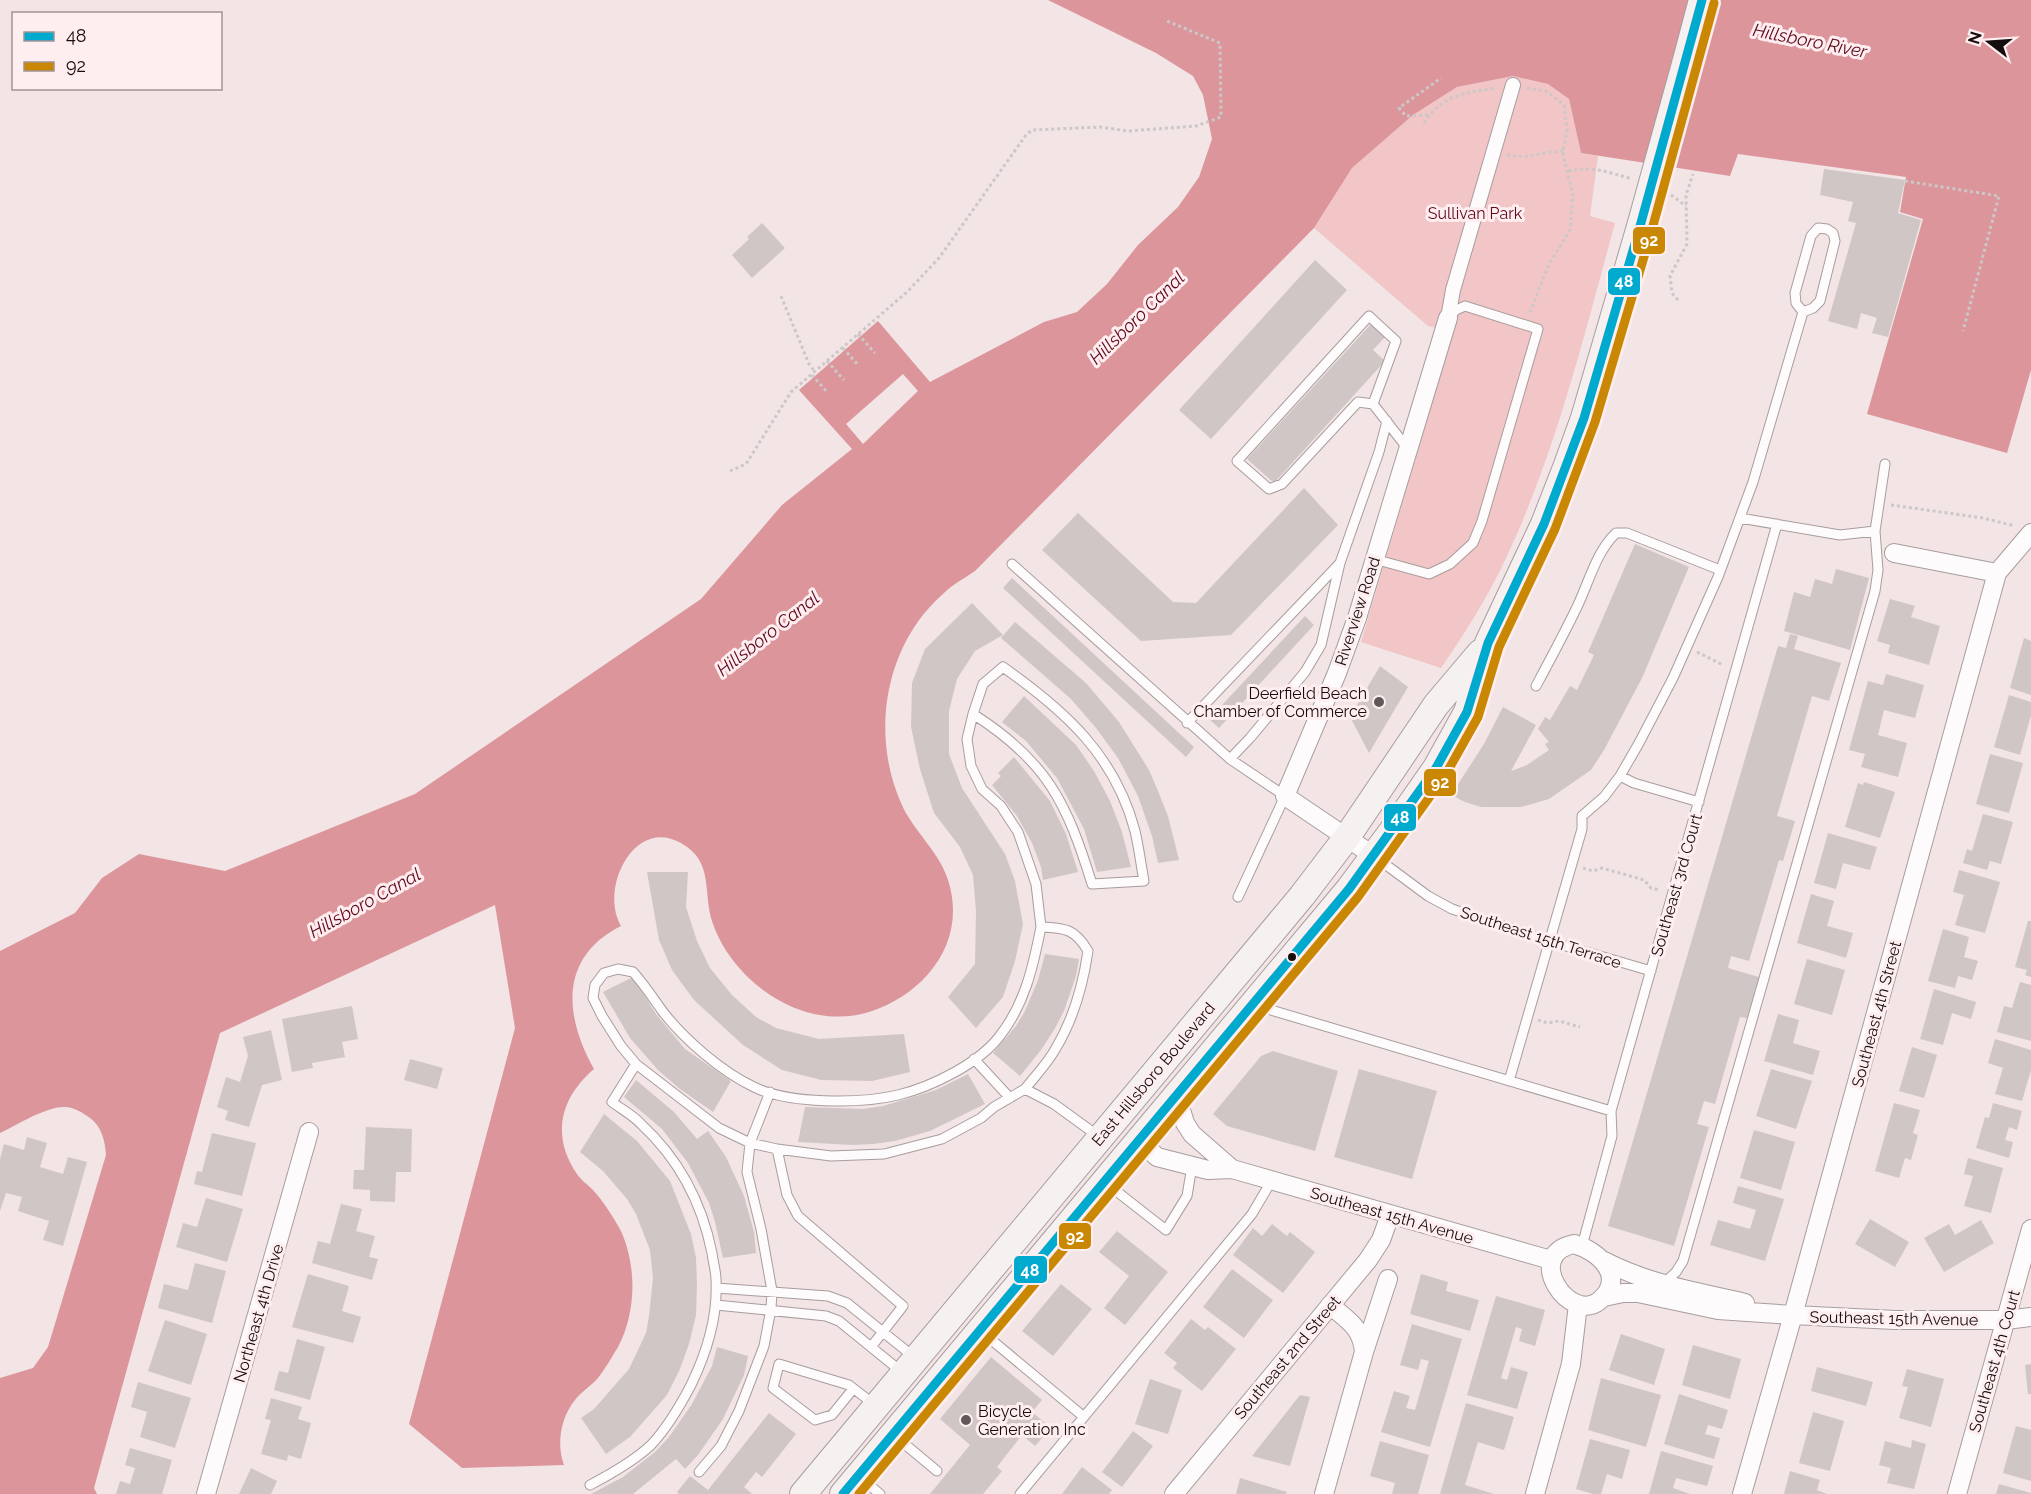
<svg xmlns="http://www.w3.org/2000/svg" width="2031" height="1494" viewBox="0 0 2031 1494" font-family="Raleway,sans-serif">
	<rect width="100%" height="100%" fill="#f3e4e5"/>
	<path fill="#f2c5c7" d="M1513,76L1548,84L1569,99L1581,153L1598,156L1590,216L1615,223C1584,336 1556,452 1506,558C1488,597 1465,633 1441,668L1361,642L1453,332L1428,326L1314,228L1352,168L1413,115L1457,87Z"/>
	<path fill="#db959b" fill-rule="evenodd" d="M1048,0H2031V370L2007,453L1867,414L1923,219L1900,212L1906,177L1738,154L1730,176L1581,153L1569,99L1548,84L1513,76L1457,87L1413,115L1352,168L1314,228L975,571C965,578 953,584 944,593C885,644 870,733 901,803C913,831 939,851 948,880C968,942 925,994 869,1012C804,1032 734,983 713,924C702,893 715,862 681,843C634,816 599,889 621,926C559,957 564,1016 594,1069C560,1098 551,1136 577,1174C581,1180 588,1185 593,1190C602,1200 610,1212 617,1224C626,1238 631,1260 632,1276C634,1299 629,1327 618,1347C612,1357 605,1369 598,1378C591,1386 581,1392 575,1400C561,1417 556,1444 564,1465L462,1468L409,1424L515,1028L495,905L220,1033L94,1488L97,1494H0V1378L33,1368L48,1347L106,1155C105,1141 102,1127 90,1118C83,1113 74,1107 65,1107C47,1106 17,1125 0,1133V951L75,913L102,878L139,854L225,871L415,794L701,599L782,505L852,449L799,390L878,321L930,382L1044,322L1077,312L1107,284L1138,245L1178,207L1199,177L1212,139L1203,95L1193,76L1156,53ZM903,374L918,391L863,444L846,424Z"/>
	<path fill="#d1c6c6" d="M1824,169L1905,180L1898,213L1921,220L1888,337L1872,333L1877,318L1861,313L1857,329L1828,321L1856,223L1848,221L1853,202L1820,195Z
		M762,223L785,248L752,278L732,255L749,239L747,237Z
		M1315,260L1347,290L1211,439L1179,410Z
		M1372,323L1386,336L1373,350L1385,361L1274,483L1247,459Z
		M1304,488L1338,525L1231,635L1141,641L1042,550L1078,513L1173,602L1196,603Z
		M1635,544L1689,567L1642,678L1604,750L1591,770L1549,799L1521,807H1481L1465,802L1451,795L1484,744L1503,707L1536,725L1511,771L1527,765L1549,750L1545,744L1549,742L1538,729L1545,717L1550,720L1570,686L1577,690L1594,655L1588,652Z
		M1836,569L1869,578L1850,650L1784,631L1794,592L1810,597L1815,579L1832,584Z
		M1012,578L1194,747L1186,757L1003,588Z
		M1890,599L1915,606L1911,617L1940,626L1929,665L1888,653L1890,645L1877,641Z
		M972,603L1003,635L975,651L957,679L949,711V754L962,788L1005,854L1015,881L1023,924L1015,961L1003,997L976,1028L948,997L975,964L976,911L973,875L960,847L934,813L920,769L911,727L912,683L925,649Z
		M1305,616L1314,625L1219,728L1209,719Z
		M1015,622L1086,683L1119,722L1149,770L1158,791L1168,816L1179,860L1158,863L1152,836L1138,796L1118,758L1096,728L1071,699L1001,638Z
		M1790,634L1798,636L1794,649L1841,663L1829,701L1812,696L1777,816L1795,821L1783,861L1779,860L1749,961L1731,956L1728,968L1759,977L1747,1018L1740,1017L1715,1104L1704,1101L1697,1124L1709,1127L1674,1246L1608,1226L1778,646L1786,648Z
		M2024,638L2031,641V695L2010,688Z
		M1380,666L1408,687L1369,753L1350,717Z
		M1886,674L1924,685L1915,718L1884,710L1878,735L1907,743L1898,777L1861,767L1865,754L1849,750L1868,681L1883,685Z
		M2009,695L2031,702V715L2020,755L1994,747Z
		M1024,696L1076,745L1094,771L1110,801L1122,832L1131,867L1097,872L1084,829L1057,778L1026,741L1002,722Z
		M1990,754L2023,763L2009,813L1976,804Z
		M1014,757L1050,801L1066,834L1078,872L1043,880L1041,867L1032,843L1017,816L992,785L1001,776L998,773Z
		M1864,782L1895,792L1880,838L1845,827L1858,783L1863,785Z
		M1983,814L2013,822L2001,864L1990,861L1987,870L1963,863L1967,849L1972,851Z
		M1828,833L1877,847L1870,870L1843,863L1836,889L1814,883Z
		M1959,870L2000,882L1985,933L1955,925L1964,895L1953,892Z
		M647,872H688L686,907L697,941L710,968L732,995L756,1017L776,1028L819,1039L904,1034L910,1072L872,1081L821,1080L782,1070L743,1045L694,1000L672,970L659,940Z
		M1811,894L1834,901L1827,926L1853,933L1846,958L1797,943Z
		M2028,921H2031V977L2025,975L2027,970L2015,967Z
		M1943,929L1969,937L1964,957L1978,961L1972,980L1958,976L1955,988L1928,981Z
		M1045,954L1079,959L1076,976L1064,1011L1054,1030L1041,1050L1020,1076L993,1053L1016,1026L1025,1011L1038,980Z
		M1807,959L1845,970L1832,1015L1794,1004Z
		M633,977L656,1014L685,1049L731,1081L713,1112L680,1089L658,1070L630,1038L603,992Z
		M2020,982L2031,985V1041L1997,1032L2004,1006L2012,1008Z
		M1934,989L1976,1002L1971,1019L1952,1013L1943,1045L1920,1039Z
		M352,1006L358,1039L342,1042L345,1057L312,1063L313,1068L292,1072L282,1019Z
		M1778,1014L1799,1020L1793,1043L1820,1051L1813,1075L1764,1061Z
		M271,1030L282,1080L262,1085L249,1127L225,1120L228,1111L217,1107L226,1077L240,1082L248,1056L243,1037Z
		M1995,1039L2031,1050V1070L2022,1101L1995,1094L2003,1068L1988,1063Z
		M1912,1047L1937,1055L1924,1098L1899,1091Z
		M1273,1051L1338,1071L1315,1151L1227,1126L1213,1114L1261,1056Z
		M410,1059L443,1068L437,1089L404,1080Z
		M1359,1069L1437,1091L1412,1179L1334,1157Z
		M1771,1069L1812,1081L1796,1129L1756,1116Z
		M968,1074L985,1104L930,1131L895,1141L873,1144L852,1145L798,1142L805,1107L863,1109L883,1106L936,1090Z
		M636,1080L674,1112L697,1139L708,1131L715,1141L726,1157L744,1196L754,1232L756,1253L723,1258L715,1222L709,1203L688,1163L662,1129L624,1097Z
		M1894,1103L1920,1110L1913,1133L1918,1135L1911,1160L1905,1158L1899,1178L1875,1171Z
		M1993,1103L2022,1111L2017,1130L2009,1127L2005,1140L2013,1142L2009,1158L1976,1148L1985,1117L1989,1118Z
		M604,1114L637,1141L670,1181L691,1234L696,1258L697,1285L696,1315L689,1344L680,1369L667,1395L630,1437L606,1454L581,1418L594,1409L629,1369L646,1333L649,1316L653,1278L650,1250L636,1214L627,1199L603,1171L580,1152Z
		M366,1127L412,1129L411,1172H396L395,1202L370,1201V1190L353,1189L354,1170H364Z
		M1754,1130L1795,1142L1781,1190L1740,1178Z
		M212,1133L256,1143L242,1196L194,1184L197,1171L202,1172Z
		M27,1137L47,1143L40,1167L63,1174L68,1157L87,1162L63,1246L43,1240L49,1221L18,1211L22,1197L6,1193L0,1211V1159L4,1144L24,1150Z
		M1968,1158L2003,1168L1991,1213L1964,1206L1973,1176L1964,1174Z
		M1738,1186L1784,1199L1765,1261L1710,1245L1718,1220L1750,1229L1756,1210L1733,1203Z
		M206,1198L243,1209L227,1262L176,1247L183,1223L197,1227Z
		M341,1204L362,1209L356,1231L375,1236L369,1257L378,1259L372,1280L312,1263L318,1241L330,1244Z
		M1870,1219L1909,1242L1895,1267L1855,1244Z
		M1981,1220L1994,1243L1944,1272L1924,1238L1949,1224L1955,1235Z
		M1272,1224L1287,1236L1290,1232L1315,1252L1283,1293L1233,1255L1253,1228L1262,1236Z
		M1117,1231L1168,1272L1125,1325L1104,1308L1129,1276L1099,1252Z
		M195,1263L226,1271L212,1323L158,1308L164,1284L188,1290Z
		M1232,1269L1273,1300L1244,1338L1203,1307Z
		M308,1274L349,1286L342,1311L361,1317L353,1343L292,1327Z
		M1421,1274L1448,1282L1446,1291L1479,1300L1470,1331L1410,1314Z
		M1061,1284L1092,1309L1053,1356L1022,1331Z
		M1496,1296L1545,1310L1535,1346L1519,1341L1522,1329L1516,1327L1501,1378L1507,1380L1511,1367L1528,1372L1517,1409L1467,1395Z
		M1191,1319L1205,1330L1208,1327L1236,1349L1202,1391L1173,1368L1177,1363L1164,1353Z
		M165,1320L207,1334L191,1385L148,1371Z
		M1412,1324L1462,1339L1430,1447L1381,1432L1394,1391L1410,1396L1406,1408L1415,1410L1429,1361L1421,1359L1418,1370L1400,1365Z
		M1621,1334L1665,1349L1654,1385L1609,1370Z
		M297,1339L325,1347L310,1400L274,1390L279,1371L288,1373Z
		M1693,1345L1741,1359L1730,1399L1682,1385Z
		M717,1347L748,1356L744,1375L723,1419L698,1455L685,1469L676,1459L633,1494H591L623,1477L655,1452L669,1437L692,1404L712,1366Z
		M991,1357L1042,1400L1032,1412L1051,1428L1035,1446L1022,1435L997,1467L1002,1471L983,1494H930L970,1445L940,1419Z
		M2031,1364V1394H2028L2025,1365Z
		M1817,1367L1873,1382L1866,1406L1811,1391Z
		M1907,1369L1944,1379L1931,1427L1899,1418L1908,1387L1902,1386Z
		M1601,1378L1661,1395L1646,1447L1588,1430Z
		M1150,1379L1182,1390L1168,1434L1135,1424Z
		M138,1382L191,1398L175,1448L140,1437L147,1412L131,1407Z
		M1679,1394L1728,1410L1722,1429L1708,1425L1705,1434L1720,1438L1714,1459L1664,1444Z
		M1300,1395L1310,1397L1290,1466L1252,1456Z
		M271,1398L302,1407L298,1419L311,1423L301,1459L288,1455L287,1461L261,1454L271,1420L265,1419Z
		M1466,1403L1514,1417L1504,1450L1478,1442L1465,1485L1494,1494H1440Z
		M1813,1412L1844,1421L1830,1471L1799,1463Z
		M769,1413L796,1434L762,1477L756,1472L744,1487L752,1494H679L677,1492L690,1476L708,1490Z
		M2016,1426L2031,1430V1481L2003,1473Z
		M1133,1431L1153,1446L1122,1487L1102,1472Z
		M1590,1439L1630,1450L1622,1479L1607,1474L1601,1494H1593L1576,1489Z
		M1912,1440L1926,1444L1914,1489L1887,1483L1891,1468L1879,1465L1885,1441L1911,1448Z
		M1380,1441L1429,1455L1418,1494H1392L1395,1483L1370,1476Z
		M130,1448L172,1460L162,1494H116L120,1481L130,1484L135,1468L125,1465Z
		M1661,1451L1713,1466L1707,1486L1676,1478L1673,1488L1690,1494H1649Z
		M1082,1467L1112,1490L1109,1494H1062Z
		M251,1468L277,1481L271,1494H239Z
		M1790,1471L1820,1480L1817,1490L1827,1494H1784Z
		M1240,1478L1287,1492L1286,1494H1236Z
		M1999,1484L2031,1493V1494H1996Z"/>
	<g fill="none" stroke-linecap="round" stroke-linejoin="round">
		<g stroke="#a89d9e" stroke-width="11">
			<path id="service" d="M1373,404L1358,402L1282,484L1269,489L1237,461L1369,316L1396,341L1373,404L1408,449
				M1740,518L1840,535L1875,531
				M1374,559L1429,574L1450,564L1473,543L1482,521L1538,329L1465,306L1456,310L1448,318
				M1340,563L1379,452L1387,421
				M1012,564L1230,759L1285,796L1238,897
				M1536,686C1550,660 1564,634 1577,607C1589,582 1596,552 1616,533H1627L1720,570
				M973,714C1047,761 1067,803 1092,884L1144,881C1141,865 1139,848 1135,831C1115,755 1065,711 1003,667L983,684L973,714L967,739L971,766L982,789L1001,806L1018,832L1036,884L1041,927C1066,928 1075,929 1088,951C1083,985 1074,1018 1056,1048C1048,1063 1035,1076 1025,1089L1054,1104L1098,1136
				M1187,723L1340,563L1321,645L1305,672L1250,738L1230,759
				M1620,776L1634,783L1699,802
				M1374,856L1428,896L1452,909L1549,941L1651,971
				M1254,1005L1611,1111
				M974,1059L1010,1098
				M1509,1081L1582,829V816L1604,797L1620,776L1639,743L1673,678L1718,577L1753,482L1803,312L1813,308L1820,301L1835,241L1833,233L1827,229L1818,228L1811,236L1795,293L1796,303L1803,312
				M1025,1089L994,1107L981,1118L942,1139L884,1154L831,1156L777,1149L750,1143L719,1128L636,1064L621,1046L602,1016L593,998L595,985L604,973L618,969L633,972C644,984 653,998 663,1012C685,1040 722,1072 754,1087C788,1104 860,1104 898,1095C931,1087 978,1064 999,1037C1025,1004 1033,967 1041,927
				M777,1149L787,1195L798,1216L903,1306L871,1347
				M1106,1183L1166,1230L1187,1196L1192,1166
				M1582,1246L1612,1136L1611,1111L1777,524
				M1663,1284L1676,1272L1683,1261L1875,591L1878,570L1875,531L1885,464
				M716,1288L828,1296L847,1303L914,1357
				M716,1305L826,1316L839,1321L903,1373
				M982,1332L1084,1417
				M853,1389L832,1415L815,1420L773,1388L779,1364L849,1385L875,1405
				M895,1436L937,1471
				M699,1472L721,1446L739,1411L764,1346L771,1309L772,1291L761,1229L747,1172L750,1143L770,1092
				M858,1476L880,1494
				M590,1485C611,1474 634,1461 651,1445C668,1427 680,1406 691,1385C707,1352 718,1316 716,1280C716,1271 713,1262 712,1253C702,1203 679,1159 641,1124C633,1115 621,1109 612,1102L636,1064
				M1020,1494L1252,1214L1272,1180"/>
		</g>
		<g stroke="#a89d9e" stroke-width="16">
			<path id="pedestrian" d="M1448,318L1453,290L1513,85"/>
		</g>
		<g stroke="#a89d9e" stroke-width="20">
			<path id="minor" d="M1894,553L1997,573
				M1374,856L1285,796L1337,673L1357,618L1448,318
				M1176,1094L1185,1123L1192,1134L1232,1169
				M1139,1140L1157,1157L1208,1170L1232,1169L1551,1260
				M1574,1244C1599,1251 1628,1278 1599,1301C1570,1324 1522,1255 1574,1244Z
				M1604,1261C1651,1285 1694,1291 1745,1303
				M1604,1297L1623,1293H1638L1718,1310L1793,1315L1895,1320H2006L2031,1317
				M1330,1305C1347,1320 1362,1327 1364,1352
				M206,1494L309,1132
				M1174,1494L1368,1260L1381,1240L1390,1215
				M1324,1494L1364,1352L1388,1279
				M1535,1494L1571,1364L1578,1304
				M1742,1494L1793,1315L1997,573L2031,533
				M1957,1494L2031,1229"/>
		</g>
		<g stroke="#a89d9e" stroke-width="28">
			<path id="secondary" d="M1685,64L1702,0
				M803,1494L1302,896L1347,837L1436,705L1480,653
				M843,1494L1349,889L1392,831L1436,768L1467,712L1488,643L1544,524L1567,465L1584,418L1639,230"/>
		</g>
		<path stroke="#ccc8c8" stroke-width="3" stroke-dasharray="3 3" stroke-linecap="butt" d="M1527,88L1546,91L1564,105L1567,130L1563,151L1564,159L1573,195L1570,230L1548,266L1529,315
			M1428,115L1406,116L1399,108L1441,78
			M1424,123C1442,94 1467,92 1497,88
			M1507,155C1529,160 1542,151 1563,151
			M1568,171C1593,166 1608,172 1632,179
			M1905,181L1999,196L1963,331
			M1671,195L1686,206
			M781,296L809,364L815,372
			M1678,300L1672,293L1670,276L1687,244L1686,195L1693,174
			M858,334L875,353
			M843,348L859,366
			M827,361L844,380
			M812,375L828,393
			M730,471L746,464L791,392L907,292L939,258L1026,135L1032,130L1100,127L1128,131L1196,126L1221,117L1220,43L1167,21
			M1891,505L1983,518L2015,526
			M1697,652L1723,665
			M1583,868L1593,871L1602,868L1644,880L1651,888L1660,890
			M1538,1020L1548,1023L1559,1021L1580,1027"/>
		<use href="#service" stroke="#fdfbfb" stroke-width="9"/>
		<use href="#pedestrian" stroke="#fdfbfb" stroke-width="14"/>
		<use href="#minor" stroke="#fdfbfb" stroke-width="18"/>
		<use href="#secondary" stroke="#f6f1f1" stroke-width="26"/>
		<g stroke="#a89d9e" stroke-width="28" stroke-linecap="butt">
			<path id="secondary-bridge" d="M1639,230L1685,64"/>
		</g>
		<use href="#secondary-bridge" stroke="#f6f1f1" stroke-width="26"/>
		<g stroke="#ffeeef" stroke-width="14">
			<path id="bus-1" d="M843,1494L1349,889L1436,768L1467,712L1488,643L1544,524L1584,418L1639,230L1702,0"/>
		</g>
		<g stroke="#ffeeef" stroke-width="14">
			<path id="bus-2" d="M859,1494L1358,897L1446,774L1478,717L1499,647L1555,529L1595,422L1651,233L1714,3"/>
		</g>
		<use href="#bus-1" stroke="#00a9ce" stroke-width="9"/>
		<use href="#bus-2" stroke="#ca8703" stroke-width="9"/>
	</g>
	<g fill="#635859" stroke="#ffeeef" stroke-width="2">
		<circle cx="1379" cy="702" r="6"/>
		<circle cx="966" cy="1420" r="6"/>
	</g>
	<circle fill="#150d0d" stroke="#ffeeef" stroke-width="2" cx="1292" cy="957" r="5"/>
	<g text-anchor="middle" stroke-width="6" stroke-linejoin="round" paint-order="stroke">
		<g font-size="16" fill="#61091e" stroke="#ffeeef">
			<text x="1475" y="219">Sullivan Park</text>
		</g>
		<g font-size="16" fill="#150d0d" stroke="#ffeeef">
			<text transform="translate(1357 611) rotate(-72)" y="6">Riverview Road</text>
			<text transform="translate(1676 885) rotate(-74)" y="6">Southeast 3rd Court</text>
			<text transform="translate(1541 937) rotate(18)" y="6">Southeast 15th Terrace</text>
			<text transform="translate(1876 1014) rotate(-75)" y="6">Southeast 4th Street</text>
			<text transform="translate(1153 1074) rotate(-50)" y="6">East Hillsboro Boulevard</text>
			<text transform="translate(1392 1215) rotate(16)" y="6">Southeast 15th Avenue</text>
			<text transform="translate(258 1313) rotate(-74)" y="6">Northeast 4th Drive</text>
			<text transform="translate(1894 1318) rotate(1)" y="6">Southeast 15th Avenue</text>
			<text transform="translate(1287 1357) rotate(-50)" y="6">Southeast 2nd Street</text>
			<text transform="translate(1994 1361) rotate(-74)" y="6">Southeast 4th Court</text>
		</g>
		<g font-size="16" fill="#150d0d" stroke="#ffeeef" text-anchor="end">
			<text x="1367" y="699">Deerfield Beach<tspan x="1367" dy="18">Chamber of Commerce</tspan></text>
			<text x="978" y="1417" text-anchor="start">Bicycle<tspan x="978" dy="18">Generation Inc</tspan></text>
		</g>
		<g font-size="18" font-style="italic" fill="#60081d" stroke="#ffeeef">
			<text transform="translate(1810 41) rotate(11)" y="6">Hillsboro River</text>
			<text transform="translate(1137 318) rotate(-44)" y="6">Hillsboro Canal</text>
			<text transform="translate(768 634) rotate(-38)" y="6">Hillsboro Canal</text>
			<text transform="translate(365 903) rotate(-29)" y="6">Hillsboro Canal</text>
		</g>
	</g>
	<g stroke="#ffeeef" stroke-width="2">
		<rect x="1632" y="226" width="34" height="29" rx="6" fill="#ca8703"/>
		<rect x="1607" y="267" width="34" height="29" rx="6" fill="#00a9ce"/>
		<rect x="1423" y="768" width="34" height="29" rx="6" fill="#ca8703"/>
		<rect x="1383" y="803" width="34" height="29" rx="6" fill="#00a9ce"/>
		<rect x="1058" y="1222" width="34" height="28" rx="6" fill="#ca8703"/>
		<rect x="1013" y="1255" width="35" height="29" rx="6" fill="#00a9ce"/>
	</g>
	<g font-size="16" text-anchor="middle" font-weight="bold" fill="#fff">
		<text x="1649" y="246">92</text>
		<text x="1624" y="287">48</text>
		<text x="1440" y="788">92</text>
		<text x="1400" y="823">48</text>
		<text x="1075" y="1242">92</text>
		<text x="1030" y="1276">48</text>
	</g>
	<rect x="12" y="12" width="210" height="78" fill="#ffeeef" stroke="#a19495" stroke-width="1.5"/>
	<rect x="24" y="32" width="30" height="9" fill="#00a9ce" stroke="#a19495" stroke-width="1.5"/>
	<text x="66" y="42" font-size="18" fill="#150d0d">48</text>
	<rect x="24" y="62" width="30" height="9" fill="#ca8703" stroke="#a19495" stroke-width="1.5"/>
	<text x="66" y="72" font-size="18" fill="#150d0d">92</text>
	<g transform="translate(1989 42) rotate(287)" stroke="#ffeeef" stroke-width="4.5" paint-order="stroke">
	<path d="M0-4.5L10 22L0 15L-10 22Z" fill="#150d0d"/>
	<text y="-9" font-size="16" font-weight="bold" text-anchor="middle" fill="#150d0d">N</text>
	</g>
</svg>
